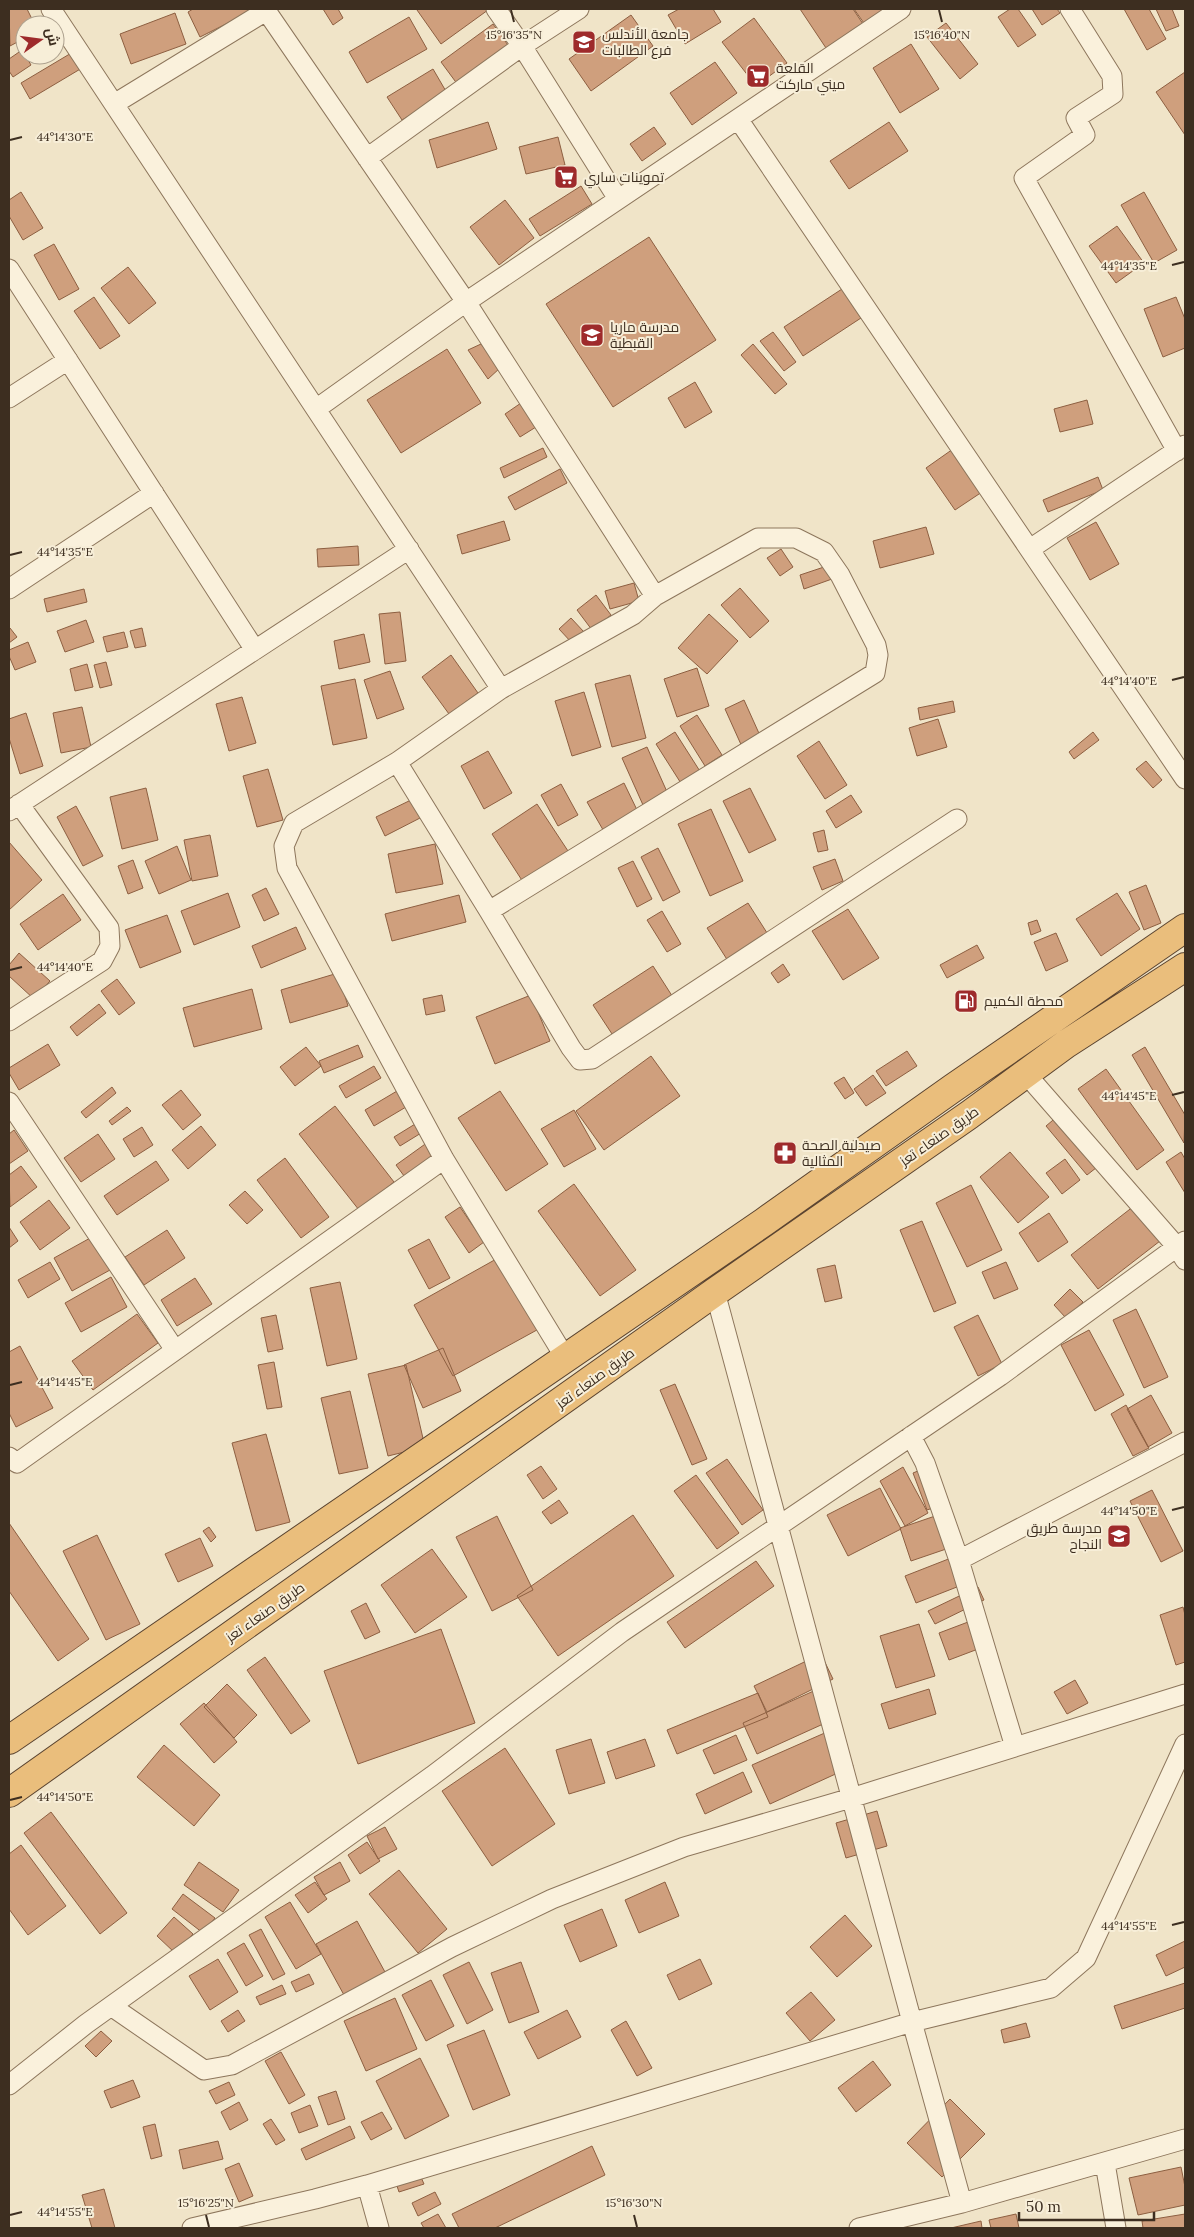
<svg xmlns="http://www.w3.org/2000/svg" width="1194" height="2237" viewBox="0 0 1194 2237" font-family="Lora,Cairo,serif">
	<rect width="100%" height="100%" fill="#f0e4c8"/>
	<path fill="#cf9f7d" stroke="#8d5f41" d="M9,9H27L35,25H25V38L10,46Z
		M193,9H251L252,11L200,37L188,12Z
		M323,9H338L343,18L333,25Z
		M418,9H487L488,10L441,44L417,10Z
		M679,9H713L721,22L685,44L668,15Z
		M800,9H853L863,24L826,48Z
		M854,9H890L866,26Z
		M1010,9H1018L1036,35L1018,47L998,17Z
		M1032,9H1057L1060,13L1042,25Z
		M1124,9H1149L1166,39L1147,50Z
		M1156,9H1172L1179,26L1166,31Z
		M175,13L186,44L131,64L120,34Z
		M631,15L653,46L591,91L569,59Z
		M409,17L427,49L367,83L349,52Z
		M754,18L787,63L756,86L722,42Z
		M946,23L978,64L960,79L927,37Z
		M493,24L510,48L458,85L441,62Z
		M911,44L939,89L900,113L873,68Z
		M22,50L31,65L13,77L9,71V59Z
		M73,52L82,68L30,99L21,83Z
		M715,62L737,93L692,125L670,93Z
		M433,69L447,93L402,120L387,97Z
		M1185,72V135L1156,92Z
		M488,122L497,149L437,168L429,140Z
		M889,122L908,151L849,189L830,161Z
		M654,127L666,144L642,161L630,144Z
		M558,137L565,165L526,174L519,147Z
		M581,186L592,204L540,236L529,219Z
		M21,192L43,228L23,240L9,216V200Z
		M1144,192L1177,250L1154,263L1121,205Z
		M505,200L534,238L499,265L470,227Z
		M1117,226L1144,263L1116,283L1089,246Z
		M649,237L716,340L613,407L546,304Z
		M54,244L79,289L59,300L34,255Z
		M128,267L156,303L129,324L101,288Z
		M842,289L861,318L803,356L784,327Z
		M94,297L120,336L100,349L74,311Z
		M1176,297L1185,319V348L1163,357L1144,309Z
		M773,332L796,362L784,371L760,341Z
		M481,344L500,368L488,379L468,350Z
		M753,344L787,384L775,394L741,355Z
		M447,349L481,403L401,453L367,400Z
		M695,382L712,412L685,428L668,398Z
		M1087,400L1093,424L1060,432L1054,409Z
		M521,403L536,427L520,437L505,414Z
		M543,448L547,457L504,478L500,468Z
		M953,449L982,492L955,510L926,468Z
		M560,469L567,483L515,510L508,497Z
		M1098,477L1103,490L1048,512L1043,500Z
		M504,521L510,540L462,554L457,535Z
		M1096,522L1119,564L1090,580L1067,538Z
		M926,527L934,554L880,568L873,541Z
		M358,546L359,565L318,567L317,549Z
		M781,549L793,567L780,576L767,558Z
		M827,566L832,579L804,589L800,575Z
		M634,583L639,601L610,609L605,591Z
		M740,588L769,621L750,638L721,605Z
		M84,589L87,602L47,612L44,599Z
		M596,595L611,615L592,630L577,610Z
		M400,612L406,661L385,664L379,614Z
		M709,614L738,641L707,674L678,648Z
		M571,618L584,632L572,643L559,629Z
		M86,620L94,642L65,652L57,631Z
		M10,628L17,637L9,643V629Z
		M142,628L146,646L135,648L130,631Z
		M124,632L128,647L107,652L103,637Z
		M364,634L370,662L339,669L334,641Z
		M28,642L36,662L15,670L9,656V650Z
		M451,655L478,693L449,714L422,677Z
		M106,662L112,685L100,688L94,665Z
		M87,664L93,687L75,691L70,669Z
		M697,668L709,706L677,717L664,679Z
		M390,671L404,709L377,719L364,680Z
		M630,675L646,738L612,747L595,684Z
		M355,679L367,738L333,745L321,686Z
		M584,692L601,747L572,756L555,701Z
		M242,697L256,743L229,751L216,704Z
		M744,700L762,740L743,749L725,709Z
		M953,701L955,712L920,720L918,708Z
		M82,707L91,747L61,753L53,713Z
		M26,713L43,766L20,774L9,738V719Z
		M697,715L722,755L705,766L680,726Z
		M938,719L947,747L917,756L909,728Z
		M675,732L703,776L684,788L656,744Z
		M1093,732L1099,740L1074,759L1069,752Z
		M819,741L847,785L825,799L797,756Z
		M647,747L668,794L643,805L622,758Z
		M488,751L512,793L484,809L461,766Z
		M1146,761L1162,780L1153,788L1136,769Z
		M268,769L283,820L257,827L243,776Z
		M624,783L638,812L606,835L587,802Z
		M561,784L578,815L558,826L541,795Z
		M146,788L158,840L122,849L110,797Z
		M750,788L776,840L749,853L723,801Z
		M851,795L862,812L836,828L826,811Z
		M413,799L422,817L385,836L376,817Z
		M537,804L570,854L525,885L492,834Z
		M76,806L103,856L83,866L57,817Z
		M711,809L743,881L710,896L678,824Z
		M824,830L828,850L818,852L813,833Z
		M210,835L218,876L192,881L184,840Z
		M9,842L42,880L9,910Z
		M435,844L443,884L396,893L388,854Z
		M177,846L191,880L159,894L145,861Z
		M658,848L680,892L663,901L641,857Z
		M835,859L843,881L822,890L813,867Z
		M133,860L143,888L128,894L118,866Z
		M633,861L652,899L637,907L618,868Z
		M1146,885L1161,923L1144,930L1129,892Z
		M266,888L279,914L264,921L252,895Z
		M228,893L240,927L194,945L181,911Z
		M1117,893L1140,929L1101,956L1076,919Z
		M63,894L81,920L38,950L20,924Z
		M459,895L466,922L392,941L385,914Z
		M748,903L769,936L728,961L707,928Z
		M848,909L879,958L843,980L812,931Z
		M662,911L681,944L667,952L647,920Z
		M167,915L181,952L140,968L125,930Z
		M1037,920L1041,931L1031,935L1028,923Z
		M296,927L306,949L261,968L252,946Z
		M1056,933L1068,961L1046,971L1034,942Z
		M977,945L984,958L947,978L940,965Z
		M19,953L50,981L34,999L9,976V965Z
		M783,964L790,975L778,983L771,973Z
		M653,966L676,1002L616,1040L593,1005Z
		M338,973L348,1006L290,1023L281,990Z
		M117,979L135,1003L119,1015L101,991Z
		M252,989L262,1029L194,1047L183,1008Z
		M442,995L445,1011L426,1015L423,999Z
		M531,995L550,1041L495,1064L476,1017Z
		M99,1004L106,1013L77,1036L70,1027Z
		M48,1044L60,1065L19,1090L9,1073V1068Z
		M358,1045L363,1057L324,1073L319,1061Z
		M306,1047L321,1066L295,1086L280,1067Z
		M1145,1047L1185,1115L1184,1143L1132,1055Z
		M907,1051L917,1066L886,1086L876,1071Z
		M651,1056L680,1096L604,1150L576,1111Z
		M374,1066L381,1078L346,1098L339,1086Z
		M1106,1069L1164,1150L1137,1170L1078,1089Z
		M873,1075L886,1093L866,1106L854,1089Z
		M844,1077L854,1093L845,1099L834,1083Z
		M112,1087L116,1093L86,1118L81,1112Z
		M181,1090L201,1115L183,1130L162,1105Z
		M397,1091L406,1107L374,1126L365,1110Z
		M500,1091L548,1164L506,1191L458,1118Z
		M335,1106L394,1182L359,1210L299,1134Z
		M127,1107L131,1111L112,1125L109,1121Z
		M574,1110L596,1149L564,1167L541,1129Z
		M1059,1115L1101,1164L1087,1175L1046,1126Z
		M420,1121L426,1130L400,1146L394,1137Z
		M201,1126L216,1145L188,1169L172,1150Z
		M142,1127L153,1145L134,1157L123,1139Z
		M14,1130L28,1151L9,1164V1134Z
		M98,1134L115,1159L81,1182L64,1158Z
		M428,1142L438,1157L407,1180L396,1165Z
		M1010,1152L1049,1197L1018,1223L980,1177Z
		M1181,1152L1185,1159V1193L1166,1162Z
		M285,1158L329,1217L301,1238L257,1180Z
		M1065,1159L1080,1180L1062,1194L1046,1173Z
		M156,1161L169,1180L117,1215L104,1196Z
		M21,1166L37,1187L10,1207L9,1175Z
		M574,1184L636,1270L600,1296L538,1211Z
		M971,1185L1002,1250L967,1267L936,1203Z
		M245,1191L263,1210L247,1224L229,1205Z
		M49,1200L70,1228L40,1250L20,1222Z
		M1134,1206L1160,1241L1098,1289L1071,1255Z
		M460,1207L484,1242L469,1253L445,1217Z
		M1049,1213L1068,1242L1038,1262L1019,1233Z
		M922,1221L956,1303L934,1312L900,1230Z
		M9,1227L18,1241L9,1248Z
		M167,1230L185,1258L144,1285L125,1257Z
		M92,1237L110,1270L72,1291L54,1258Z
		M429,1239L450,1278L429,1289L408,1250Z
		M507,1253L546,1325L453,1376L414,1305Z
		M50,1262L60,1279L28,1298L18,1280Z
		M1006,1262L1018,1289L994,1299L982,1272Z
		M835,1265L842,1298L825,1302L817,1269Z
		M111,1277L127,1307L81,1332L65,1303Z
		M195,1278L212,1304L177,1326L161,1300Z
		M340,1282L357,1359L327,1366L310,1288Z
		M1070,1289L1083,1302L1066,1318L1054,1305Z
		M1136,1309L1168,1377L1144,1388L1113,1320Z
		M137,1314L158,1343L93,1390L72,1361Z
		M276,1315L283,1349L268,1352L261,1318Z
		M978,1315L1002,1364L978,1376L954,1327Z
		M1089,1330L1124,1395L1095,1411L1061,1345Z
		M20,1346L53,1408L16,1427L9,1413V1352Z
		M443,1348L461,1391L423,1408L404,1365Z
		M274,1362L282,1407L267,1409L258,1365Z
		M406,1365L425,1447L388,1456L368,1374Z
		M675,1384L707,1459L692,1465L660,1390Z
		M350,1391L368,1468L339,1474L321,1398Z
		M1151,1395L1172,1433L1148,1447L1127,1409Z
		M1126,1405L1149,1448L1133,1456L1111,1414Z
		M266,1434L290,1522L256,1531L232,1443Z
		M727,1459L763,1510L742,1525L706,1473Z
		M541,1466L557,1489L543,1499L527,1475Z
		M930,1466L944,1504L927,1510L913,1473Z
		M903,1467L928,1513L905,1526L880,1481Z
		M696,1475L739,1533L717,1549L674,1491Z
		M880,1488L901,1529L848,1556L827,1515Z
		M1152,1490L1183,1551L1161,1562L1130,1501Z
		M559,1500L568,1513L551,1524L542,1512Z
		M941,1514L952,1547L911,1561L900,1528Z
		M633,1515L674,1576L558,1656L517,1596Z
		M497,1516L533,1590L492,1611L456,1537Z
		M9,1523L89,1639L58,1661L9,1591Z
		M209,1527L216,1537L211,1542L203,1531Z
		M97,1535L140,1624L106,1640L63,1551Z
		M200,1538L213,1566L178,1582L165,1554Z
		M432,1549L467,1597L415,1633L381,1585Z
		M951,1558L962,1585L916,1603L905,1576Z
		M756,1561L774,1586L685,1648L667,1622Z
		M978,1587L984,1600L935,1624L928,1611Z
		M366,1603L380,1632L365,1639L351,1611Z
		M1183,1607L1185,1615V1662L1176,1665L1160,1615Z
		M976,1619L986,1646L949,1660L939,1633Z
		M919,1624L935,1676L896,1688L880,1636Z
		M441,1629L475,1723L358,1764L324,1671Z
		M821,1654L833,1679L767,1712L754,1686Z
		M265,1657L310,1721L291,1734L247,1670Z
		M1075,1680L1088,1703L1067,1714L1054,1692Z
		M227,1684L257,1715L234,1738L204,1707Z
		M818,1689L832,1720L757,1754L743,1723Z
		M929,1689L936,1714L889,1729L881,1704Z
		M758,1693L768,1717L677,1754L667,1730Z
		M204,1703L237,1742L214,1763L180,1724Z
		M836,1728L853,1766L770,1804L752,1765Z
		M736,1735L747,1760L714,1774L703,1750Z
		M591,1739L605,1783L569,1794L556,1750Z
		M645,1739L655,1766L616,1779L607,1752Z
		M164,1745L220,1795L194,1826L137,1777Z
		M505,1748L555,1824L492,1866L442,1791Z
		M743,1772L752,1792L705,1814L696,1794Z
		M877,1811L887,1846L846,1858L836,1823Z
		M51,1812L127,1913L100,1934L24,1833Z
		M385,1827L397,1849L378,1859L367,1836Z
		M367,1842L380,1861L360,1874L348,1855Z
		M21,1845L66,1906L28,1935L9,1909V1854Z
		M199,1862L239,1890L223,1912L184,1885Z
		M340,1862L350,1881L324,1895L314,1877Z
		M399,1870L447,1929L418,1953L369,1894Z
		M315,1882L327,1899L308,1913L295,1895Z
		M665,1882L679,1916L639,1933L625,1900Z
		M183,1894L215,1918L203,1933L172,1909Z
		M290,1902L321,1954L296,1969L265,1917Z
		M602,1909L617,1946L580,1962L564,1925Z
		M845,1915L872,1946L837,1977L810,1947Z
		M174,1917L193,1934L175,1953L157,1936Z
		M357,1921L385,1972L344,1995L316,1944Z
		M261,1929L285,1974L273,1980L249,1935Z
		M1185,1941V1967L1166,1976L1156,1955Z
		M244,1943L263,1976L246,1986L227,1953Z
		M218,1959L238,1992L210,2010L189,1976Z
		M700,1959L712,1984L679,2000L667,1975Z
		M469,1962L493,2010L467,2024L443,1975Z
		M521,1962L539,2012L509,2023L491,1973Z
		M309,1974L314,1984L296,1992L291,1982Z
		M431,1980L454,2026L426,2041L402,1995Z
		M1185,1983V2008L1122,2029L1114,2006Z
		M282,1985L286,1994L260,2005L256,1997Z
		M811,1992L835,2020L810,2041L786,2013Z
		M395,1998L417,2049L366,2071L344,2021Z
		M238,2010L245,2021L228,2032L221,2021Z
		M567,2010L581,2037L538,2059L524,2032Z
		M626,2021L652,2068L637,2076L611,2030Z
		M1026,2023L1030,2037L1004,2043L1001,2030Z
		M484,2030L510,2095L473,2110L447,2045Z
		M101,2031L112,2041L96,2057L85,2046Z
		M281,2052L305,2095L289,2104L265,2061Z
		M420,2058L449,2116L405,2139L376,2081Z
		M873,2061L891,2085L856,2112L838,2088Z
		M133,2080L140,2097L111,2108L104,2091Z
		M229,2082L235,2095L216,2104L209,2091Z
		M336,2091L345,2119L328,2125L318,2097Z
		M950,2099L985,2134L942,2177L907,2143Z
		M239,2102L248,2120L230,2130L221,2112Z
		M310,2105L318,2126L299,2133L291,2113Z
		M382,2112L392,2129L371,2140L361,2122Z
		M271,2119L285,2140L276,2145L263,2124Z
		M155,2124L162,2156L151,2159L143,2127Z
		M350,2126L355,2138L306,2160L301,2149Z
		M218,2141L223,2159L183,2169L179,2150Z
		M592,2146L605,2175L495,2228H459L452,2214Z
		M239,2163L253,2196L239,2202L225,2169Z
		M1181,2167L1185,2187V2205L1138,2215L1129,2178Z
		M420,2175L424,2184L399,2192L396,2183Z
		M104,2189L115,2228H92L82,2195Z
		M435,2192L441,2204L418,2216L412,2203Z
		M438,2214L446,2228H424L421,2223Z
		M1016,2214L1019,2228H991L989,2220Z
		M1185,2214V2228H1143L1142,2221Z
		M981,2221L982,2228H951Z"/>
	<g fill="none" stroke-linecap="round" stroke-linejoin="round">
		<g stroke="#8d765c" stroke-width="21">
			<path id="minor" d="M51,9L501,689
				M265,9L466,302L655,596
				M496,9L522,46L618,199
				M1070,9L1112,76L1113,94L1076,118L1085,135L1024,178L1177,451
				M114,104L266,11
				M738,119L1185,779
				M367,158L522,46L579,9
				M9,269L255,650
				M9,398L68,360
				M316,409L466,302L901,9
				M1030,549L1185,445
				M9,589L154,493
				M397,762L489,911L571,1048L580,1060L592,1059L957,819
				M9,811L409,549
				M489,911L875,673L878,655L876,645L840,575L824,552L796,538H758L655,596L633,615L501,689L397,762L294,823L284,846L287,868L444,1159L566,1359
				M9,1021L102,961L110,946L109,928L19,804
				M1026,1074L1177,1247L1185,1260
				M9,1102L175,1350
				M715,1292L912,2022L1051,1988L1086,1958L1185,1744
				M911,1436L925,1463L959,1560L1015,1747
				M9,1457L17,1463L444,1159
				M959,1560L1185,1442
				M111,2006L204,2070L232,2065L452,1947L552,1899L684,1847L851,1798L1185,1694
				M9,2085L86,2024L432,1776L622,1632L1000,1376L1185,1241
				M1105,2163L1116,2228
				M367,2185L379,2228
				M192,2228L315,2199L367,2185L912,2022L962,2203
				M859,2228L962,2203L1185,2139"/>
		</g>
		<g stroke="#5b4430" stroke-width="30">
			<path id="trunk" d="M9,1740L764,1222L953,1088L1185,928
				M9,1793L715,1292L969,1115L1066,1044L1185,967"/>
		</g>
		<use href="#minor" stroke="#faf1dc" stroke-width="19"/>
		<use href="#trunk" stroke="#eabe7c" stroke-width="28"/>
	</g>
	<path fill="none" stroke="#3d2e20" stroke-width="2" d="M511,10L514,22M939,10L942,22M10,140L22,137M1172,265L1184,262M10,555L22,552M1172,680L1184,677M10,970L22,967M1172,1095L1184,1092M10,1385L22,1382M1172,1510L1184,1507M10,1800L22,1797M1172,1925L1184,1922M10,2215L22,2212M206,2215L209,2227M634,2215L637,2227"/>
	<defs>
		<g id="university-square" transform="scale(1.25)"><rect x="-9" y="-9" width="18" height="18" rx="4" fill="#9e2a2b" stroke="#f7eed8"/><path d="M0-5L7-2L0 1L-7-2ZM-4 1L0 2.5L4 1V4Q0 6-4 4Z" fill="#fff"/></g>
		<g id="supermarket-square" transform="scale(1.25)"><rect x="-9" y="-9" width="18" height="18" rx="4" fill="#9e2a2b" stroke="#f7eed8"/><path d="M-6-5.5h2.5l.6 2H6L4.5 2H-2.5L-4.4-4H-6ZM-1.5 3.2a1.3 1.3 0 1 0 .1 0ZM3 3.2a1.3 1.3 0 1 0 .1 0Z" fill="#fff"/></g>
		<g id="school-square" transform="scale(1.25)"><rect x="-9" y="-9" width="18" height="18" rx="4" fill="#9e2a2b" stroke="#f7eed8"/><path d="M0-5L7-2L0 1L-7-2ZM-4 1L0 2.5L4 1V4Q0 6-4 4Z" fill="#fff"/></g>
		<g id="fuel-square" transform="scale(1.25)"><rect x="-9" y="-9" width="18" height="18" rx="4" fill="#9e2a2b" stroke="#f7eed8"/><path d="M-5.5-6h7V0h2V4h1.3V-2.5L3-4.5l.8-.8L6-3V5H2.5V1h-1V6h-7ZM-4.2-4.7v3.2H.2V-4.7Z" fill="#fff"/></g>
		<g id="pharmacy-square" transform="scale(1.25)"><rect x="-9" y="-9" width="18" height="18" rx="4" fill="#9e2a2b" stroke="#f7eed8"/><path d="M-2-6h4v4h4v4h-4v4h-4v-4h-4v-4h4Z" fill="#fff"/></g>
	</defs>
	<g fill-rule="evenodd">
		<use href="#university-square" x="584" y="42"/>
		<use href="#supermarket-square" x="758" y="76"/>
		<use href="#supermarket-square" x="566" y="177"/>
		<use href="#school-square" x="592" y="335"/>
		<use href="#fuel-square" x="966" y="1001"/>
		<use href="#pharmacy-square" x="785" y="1153"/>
		<use href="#school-square" x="1119" y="1536"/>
	</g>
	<g text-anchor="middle" stroke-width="4" stroke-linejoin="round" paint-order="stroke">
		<g font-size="14" fill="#3d2e20" stroke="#f7eed8" text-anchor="start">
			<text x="602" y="39">جامعة الأندلس<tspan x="602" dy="16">فرع الطالبات</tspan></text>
			<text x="776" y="73">القلعة<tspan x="776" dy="16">ميني ماركت</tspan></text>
			<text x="584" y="182">تموينات ساري</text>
			<text x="610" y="332">مدرسة ماريا<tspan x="610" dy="16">القبطية</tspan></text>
			<text x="984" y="1006">محطة الكميم</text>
			<text x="802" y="1150">صيدلية الصحة<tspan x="802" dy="16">المثالية</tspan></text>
			<text x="1102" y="1533" text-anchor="end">مدرسة طريق<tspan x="1102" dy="16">النجاح</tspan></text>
		</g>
		<g font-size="14" fill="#3d2e20" stroke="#f7eed8">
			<text transform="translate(939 1136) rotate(-35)" y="5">طريق صنعاء تعز</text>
			<text transform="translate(595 1378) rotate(-36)" y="5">طريق صنعاء تعز</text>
			<text transform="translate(265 1612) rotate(-35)" y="5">طريق صنعاء تعز</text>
		</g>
	</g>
	<g font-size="12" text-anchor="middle" fill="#3d2e20" stroke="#f7eed8" stroke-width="4" stroke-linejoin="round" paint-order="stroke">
		<text x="514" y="39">15°16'35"N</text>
		<text x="942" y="39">15°16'40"N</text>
		<text x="65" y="141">44°14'30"E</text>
		<text x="1129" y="270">44°14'35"E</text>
		<text x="65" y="556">44°14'35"E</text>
		<text x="1129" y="685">44°14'40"E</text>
		<text x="65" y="971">44°14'40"E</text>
		<text x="1129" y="1100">44°14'45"E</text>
		<text x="65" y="1386">44°14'45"E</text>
		<text x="1129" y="1515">44°14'50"E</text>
		<text x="65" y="1801">44°14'50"E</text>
		<text x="1129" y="1930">44°14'55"E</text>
		<text x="206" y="2207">15°16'25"N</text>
		<text x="634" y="2207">15°16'30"N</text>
		<text x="65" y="2216">44°14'55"E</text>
	</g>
	<rect width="1194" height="2237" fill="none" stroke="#3d2e20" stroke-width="20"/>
	<g transform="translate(40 40) rotate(76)"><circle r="24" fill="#f7eed8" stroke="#ada18e"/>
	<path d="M0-4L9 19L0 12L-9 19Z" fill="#9e2a2b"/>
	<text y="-8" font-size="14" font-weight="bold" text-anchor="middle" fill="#3d2e20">ش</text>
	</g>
	<path d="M1019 2212v8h135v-8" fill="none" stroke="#3d2e20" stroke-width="2.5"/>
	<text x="1026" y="2212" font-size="15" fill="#3d2e20" stroke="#f7eed8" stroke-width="4" paint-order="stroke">50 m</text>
</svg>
